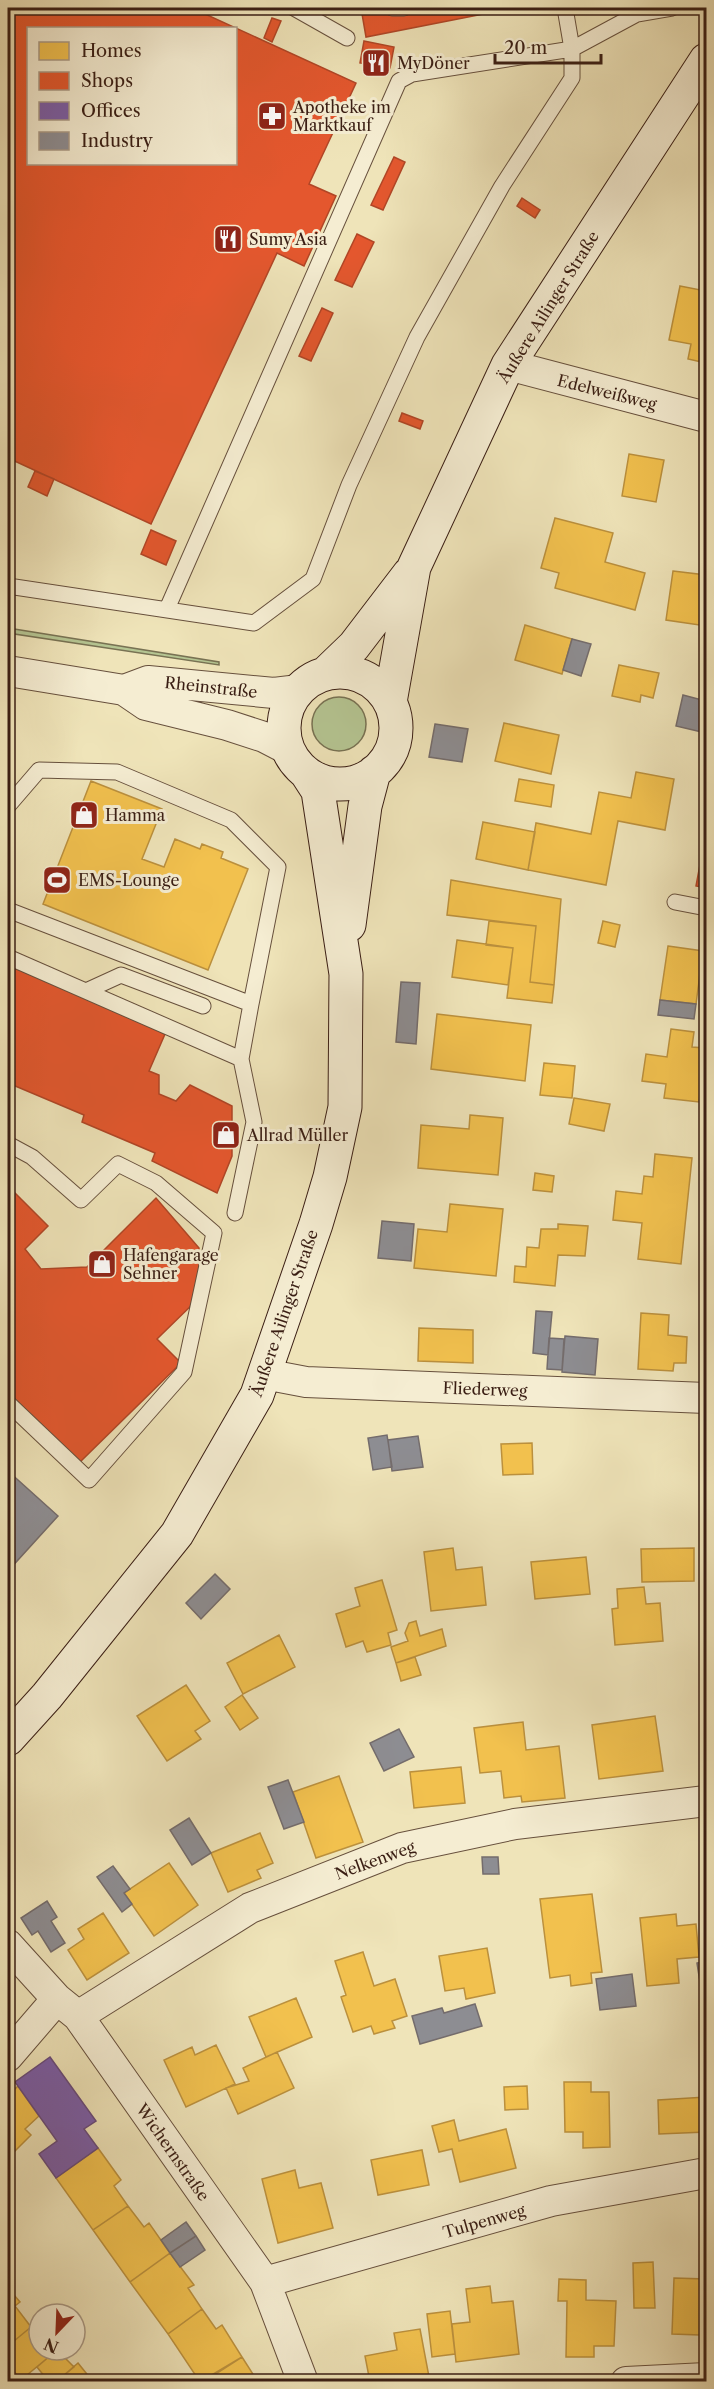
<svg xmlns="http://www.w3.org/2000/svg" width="714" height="2389" viewBox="0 0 714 2389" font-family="'Libre Caslon Text',serif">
	<rect width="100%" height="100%" fill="#efe4b9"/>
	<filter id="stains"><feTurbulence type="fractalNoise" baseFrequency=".00333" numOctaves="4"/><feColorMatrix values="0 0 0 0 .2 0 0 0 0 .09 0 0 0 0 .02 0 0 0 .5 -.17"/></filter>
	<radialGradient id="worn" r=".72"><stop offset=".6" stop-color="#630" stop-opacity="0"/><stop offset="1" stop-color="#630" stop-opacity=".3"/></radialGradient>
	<path fill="#b5c592" stroke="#787253" stroke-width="1.5" d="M8,628L219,662V665L8,633Z
		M312 724a27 27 0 1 1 54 0a27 27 0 1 1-54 0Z"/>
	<path fill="#f2c14e" stroke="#bb903d" stroke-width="1.5" d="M680,286L706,291V363L688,359L691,344L669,340Z
		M629,454L664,460L656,502L622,496Z
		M555,518L613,533L605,562L645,573L635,610L555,588L559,573L541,568Z
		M673,571L706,575V626L666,620Z
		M525,625L572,639L562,674L515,660Z
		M619,665L659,673L653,698L641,695L640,702L612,696Z
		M504,723L559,735L551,774L495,761Z
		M636,772L674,779L665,830L618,821L606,885L528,870L536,823L591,834L599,792L631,798Z
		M519,779L554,785L551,807L515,801Z
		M91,781L162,809L142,859L164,867L175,839L200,849L202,844L223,852L221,858L248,869L208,970L43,904Z
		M483,822L535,832L528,870L476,859Z
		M451,880L561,899L554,985L530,982L536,926L447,915Z
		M489,921L536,926L530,982L554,985L552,1003L507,998L513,948L486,945Z
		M603,921L620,925L615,947L598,943Z
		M457,940L513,948L508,985L452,977Z
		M668,946L703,951L696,1004L660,1000Z
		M437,1014L531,1025L525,1081L431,1069Z
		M671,1029L694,1032L692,1047L705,1048L702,1070L706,1071V1086L701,1087L699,1102L664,1098L666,1084L642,1081L646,1054L667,1057Z
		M544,1063L575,1066L572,1098L540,1095Z
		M574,1098L610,1104L604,1131L569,1124Z
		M470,1115L503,1118L498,1175L418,1168L421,1125L469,1129Z
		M655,1154L692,1158L681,1264L638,1259L642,1223L613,1220L616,1191L642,1194L644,1176L653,1177Z
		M535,1173L554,1176L552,1192L533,1190Z
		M450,1204L503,1209L496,1276L414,1268L418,1229L447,1232Z
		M558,1224L588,1226L585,1256L558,1255L555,1286L514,1282L515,1266L526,1267L527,1247L539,1248L541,1229H558Z
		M641,1313L669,1315L668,1335L687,1337L686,1363H674L673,1371L638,1369Z
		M419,1328L473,1330V1363L418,1361Z
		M532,1443L533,1474L503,1475L501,1444Z
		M453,1548L456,1570L482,1567L486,1605L431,1611L424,1552Z
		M694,1548V1581L642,1582L641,1549Z
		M586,1557L590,1594L535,1599L531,1562Z
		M382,1580L397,1630L388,1633L391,1645L367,1652L363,1641L346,1647L336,1614L360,1606L355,1588Z
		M644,1587L646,1604L660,1603L663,1641L615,1645L612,1609L618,1608L617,1589Z
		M416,1621L420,1636L442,1629L446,1646L396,1663L391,1647L408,1641L405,1633L409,1623Z
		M279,1635L295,1667L243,1694L227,1663Z
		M415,1657L421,1675L401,1681L396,1663Z
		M186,1685L210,1721L195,1731L201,1739L167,1761L137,1716Z
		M242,1695L258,1718L240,1730L225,1707Z
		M655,1716L663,1771L599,1779L592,1725Z
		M523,1722L526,1750L559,1746L565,1798L522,1802L521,1796L504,1798L501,1771L480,1773L474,1728Z
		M461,1767L465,1803L414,1808L410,1772Z
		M339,1776L363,1842L316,1858L293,1792Z
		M260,1833L273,1863L257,1870L261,1878L228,1892L211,1853Z
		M169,1863L198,1905L154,1936L124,1893Z
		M592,1894L602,1972L591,1973L592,1983L571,1986L570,1975L550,1978L540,1899Z
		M103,1913L129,1953L87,1980L68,1950L84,1939L78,1929Z
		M676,1914L677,1926L696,1924L699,1957L677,1959L679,1983L647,1986L640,1918Z
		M487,1948L495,1993L466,1999L464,1988L445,1991L439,1956Z
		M363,1952L374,1986L395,1979L407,2016L392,2021L395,2028L374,2034L371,2026L353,2032L341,1997L346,1995L335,1961Z
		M296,1998L312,2037L266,2057L249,2017Z
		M216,2045L235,2084L186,2107L164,2060L192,2047L195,2055Z
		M277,2052L294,2088L238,2114L226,2088L249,2081L243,2068Z
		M564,2082H591V2092H609L610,2147L583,2148V2132H565Z
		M18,2086L39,2116L25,2129L31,2135L8,2158V2096Z
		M527,2086L528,2109L505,2110L504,2087Z
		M706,2097V2132L659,2134L658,2100Z
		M454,2120L459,2141L506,2129L516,2168L460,2182L452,2149L439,2152L432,2126Z
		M98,2148L121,2180L114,2186L128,2206L93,2230L56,2178Z
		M422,2150L429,2185L378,2195L371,2160Z
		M295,2170L299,2188L321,2183L333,2228L278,2243L262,2179Z
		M128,2206L144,2227L149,2223L170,2253L130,2282L93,2230Z
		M170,2253L194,2285L188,2288L202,2309L168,2334L130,2282Z
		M653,2262L655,2308H634L633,2263Z
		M674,2278L706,2279V2349H700V2335L672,2334Z
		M559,2279L586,2280V2300L616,2301L614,2346H594V2357H566L567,2301H558Z
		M490,2286L492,2303L513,2301L519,2354L456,2362L452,2324L470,2322L466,2289Z
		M14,2295L20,2302L15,2306L31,2327L8,2346V2300Z
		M202,2309L216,2329L222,2325L242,2357L200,2382L168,2334Z
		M450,2311L455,2354L432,2357L427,2314Z
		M31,2327L39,2336V2350H57L21,2380L8,2364V2346Z
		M420,2329L430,2382H370L365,2356L397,2350L394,2333Z
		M57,2350L74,2367L56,2382H49L37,2367Z
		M242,2357L258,2382H203Z
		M78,2363L90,2378L85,2382H56Z"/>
	<path fill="#e4572e" stroke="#b14626" stroke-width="1.5" fill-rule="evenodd" d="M8,8H192L356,83L309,184L336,196L304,266L277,253L151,524L8,458ZM28,28H236V164H28Z
		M361,8H514L366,37Z
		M272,18L281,21L272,42L264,38Z
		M364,41L394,47L390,68L360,63Z
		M394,157L405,162L383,210L371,205Z
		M522,198L540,210L535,218L517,206Z
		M357,234L374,242L352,287L335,280Z
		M322,308L333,313L311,361L299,356Z
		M402,413L423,421L420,429L399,421Z
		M35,471L54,479L47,496L28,487Z
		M151,530L176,541L166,565L141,554Z
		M706,833V888L696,886Z
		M16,966L140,1020L165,1034L149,1071L159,1075V1094L176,1101L190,1085L232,1106V1156L217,1193L152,1161L155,1153L82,1122L84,1115L8,1083V987Z
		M8,1186L48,1226L25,1249L41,1269L87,1267L156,1198L199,1248V1298L157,1339L181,1363L78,1464L8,1393Z"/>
	<path fill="#7b5ea7" stroke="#684b7b" stroke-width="1.5" d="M50,2057L96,2121L84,2129L98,2148L56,2178L39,2154L57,2141L15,2082Z"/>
	<path fill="#8d8d92" stroke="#746c6c" stroke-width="1.5" d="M572,639L591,644L581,676L563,670Z
		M683,695L706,701V733L676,726Z
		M435,724L468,729L462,762L429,757Z
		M401,982L420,983L416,1044L396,1042Z
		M660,1000L696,1004L694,1019L658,1015Z
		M382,1221L414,1224L411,1261L378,1258Z
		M536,1311L552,1312L548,1355L533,1353Z
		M565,1336L598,1339L595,1375L562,1372Z
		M549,1338L564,1339L562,1370L547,1369Z
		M387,1435L392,1467L373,1470L368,1438Z
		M418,1436L423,1467L392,1471L388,1440Z
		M8,1471L58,1516L8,1571Z
		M215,1574L230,1589L201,1619L186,1603Z
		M399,1729L414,1757L384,1771L370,1743Z
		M288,1780L304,1822L284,1829L268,1787Z
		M189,1818L211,1853L192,1865L170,1830Z
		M482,1857H498L499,1874H483Z
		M113,1866L130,1889L124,1893L132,1904L122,1912L97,1877Z
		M47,1901L57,1917L51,1921L65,1943L51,1952L38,1931L32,1935L21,1918Z
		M706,1961V1994L702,1995L697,1963Z
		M632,1974L636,2006L600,2010L596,1979Z
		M475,2004L482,2026L420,2044L412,2016L442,2008L444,2013Z
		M186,2222L196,2236L170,2253L161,2240Z
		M196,2236L205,2250L180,2267L170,2253Z"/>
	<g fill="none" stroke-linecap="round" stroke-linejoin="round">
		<g stroke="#67503d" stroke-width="17">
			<path id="lane" d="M294,8L347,38
				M392,8H404
				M8,586L254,623L313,579L349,485L417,337L502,186L572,78V49L565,8
				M167,609L399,81L412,74L572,49L637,14L672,8
				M8,806L39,770L117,772L231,820L278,867L251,1004L8,910
				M675,902L706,908
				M8,957L241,1059L254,1122L235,1213
				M86,991L121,975L203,1006
				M241,1059L251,1004
				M8,1144L32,1157L81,1200L118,1164L156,1183L214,1233L184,1372L89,1480L8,1403"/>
		</g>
		<g stroke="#67503d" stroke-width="32">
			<path id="street" d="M508,365L706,417
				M8,671L124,690L146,705L227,725L264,737L289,750
				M124,690L148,681L274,693L299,690
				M264,1374L306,1382L706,1398
				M8,1945L57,1999L78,2016L265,2282L303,2382
				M78,2016L250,1908L402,1848L515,1824L706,1801
				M8,2056L57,1999
				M265,2282L551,2201L706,2173
				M626,2382L706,2378"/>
		</g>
		<g stroke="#3a1e14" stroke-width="35">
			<path id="secondary" d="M284 728a56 56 0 1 1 112 0a56 56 0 1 1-112 0Z
				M326,673L354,646L409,574
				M390,702L414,567L508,365L706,60
				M349,925L365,806L374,772
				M8,1739L47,1696L177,1534L257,1395L316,1224L330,1177L345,1107L346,974L318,791L307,774"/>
		</g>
		<use href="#lane" stroke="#f5edd2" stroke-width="15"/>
		<use href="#street" stroke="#f5edd2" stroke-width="30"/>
		<use href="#secondary" stroke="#f5edd2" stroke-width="33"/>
	</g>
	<defs>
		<g id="restaurant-square" transform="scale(1.5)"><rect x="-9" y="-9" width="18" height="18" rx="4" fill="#8f2418" stroke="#f5edd2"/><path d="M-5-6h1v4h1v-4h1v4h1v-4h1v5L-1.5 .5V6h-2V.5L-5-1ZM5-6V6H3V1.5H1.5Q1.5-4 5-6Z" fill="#fff"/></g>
		<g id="pharmacy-square" transform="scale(1.5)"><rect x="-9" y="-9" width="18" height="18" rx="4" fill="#8f2418" stroke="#f5edd2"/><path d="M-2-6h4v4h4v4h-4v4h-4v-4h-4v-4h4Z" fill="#fff"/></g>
		<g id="shop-square" transform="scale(1.5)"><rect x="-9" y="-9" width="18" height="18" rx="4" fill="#8f2418" stroke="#f5edd2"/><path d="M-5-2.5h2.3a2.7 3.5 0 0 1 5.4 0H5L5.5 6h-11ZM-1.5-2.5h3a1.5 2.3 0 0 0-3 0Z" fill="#fff"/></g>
		<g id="stadium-square" transform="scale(1.5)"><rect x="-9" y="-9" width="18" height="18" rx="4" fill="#8f2418" stroke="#f5edd2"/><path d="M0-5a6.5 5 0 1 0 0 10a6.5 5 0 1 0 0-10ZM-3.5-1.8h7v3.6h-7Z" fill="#fff"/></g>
	</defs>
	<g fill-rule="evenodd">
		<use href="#restaurant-square" x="376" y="63"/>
		<use href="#pharmacy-square" x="272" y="116"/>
		<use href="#restaurant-square" x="228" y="239"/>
		<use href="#shop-square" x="84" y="815"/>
		<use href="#stadium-square" x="57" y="880"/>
		<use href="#shop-square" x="226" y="1135"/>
		<use href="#shop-square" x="102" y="1264"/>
	</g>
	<g text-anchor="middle" stroke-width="6" stroke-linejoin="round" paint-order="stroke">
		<g font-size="16" fill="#3a1e14" stroke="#f5edd2" text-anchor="start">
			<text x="397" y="69">MyDöner</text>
			<text x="293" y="113">Apotheke im<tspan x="293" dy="18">Marktkauf</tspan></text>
			<text x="249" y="245">Sumy Asia</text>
			<text x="105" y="821">Hamma</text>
			<text x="78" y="886">EMS-Lounge</text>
			<text x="247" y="1141">Allrad Müller</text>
			<text x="123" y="1261">Hafengarage<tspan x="123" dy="18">Sehner</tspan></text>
		</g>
		<g font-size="16" fill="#3a1e14" stroke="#f5edd2">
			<text transform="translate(548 307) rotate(-58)" y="6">Äußere Ailinger Straße</text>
			<text transform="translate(607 392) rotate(14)" y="6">Edelweißweg</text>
			<text transform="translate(211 687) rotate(6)" y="6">Rheinstraße</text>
			<text transform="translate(284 1313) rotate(-71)" y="6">Äußere Ailinger Straße</text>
			<text transform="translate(485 1389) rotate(2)" y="6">Fliederweg</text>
			<text transform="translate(375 1860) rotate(-20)" y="6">Nelkenweg</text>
			<text transform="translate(173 2152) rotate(55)" y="6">Wichernstraße</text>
			<text transform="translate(484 2221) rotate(-16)" y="6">Tulpenweg</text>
		</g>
	</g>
	<rect width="714" height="2389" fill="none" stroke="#efe4b9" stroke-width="30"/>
	<rect x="9" y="9" width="696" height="2371" fill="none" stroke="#3a1e14" stroke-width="3"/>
	<rect x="15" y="15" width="684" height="2359" fill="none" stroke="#3a1e14" stroke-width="1.5"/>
	<rect x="27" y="27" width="210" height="138" fill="#f5edd2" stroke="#aa9a86" stroke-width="1.5"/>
	<rect x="39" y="42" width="30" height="18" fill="#f2c14e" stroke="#aa9a86" stroke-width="1.5"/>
	<text x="81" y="57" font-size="18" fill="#3a1e14">Homes</text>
	<rect x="39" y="72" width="30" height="18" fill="#e4572e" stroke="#aa9a86" stroke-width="1.5"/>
	<text x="81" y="87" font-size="18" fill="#3a1e14">Shops</text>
	<rect x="39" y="102" width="30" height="18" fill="#7b5ea7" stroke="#aa9a86" stroke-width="1.5"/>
	<text x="81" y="117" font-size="18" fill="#3a1e14">Offices</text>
	<rect x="39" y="132" width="30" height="18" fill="#8d8d92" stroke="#aa9a86" stroke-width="1.5"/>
	<text x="81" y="147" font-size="18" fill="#3a1e14">Industry</text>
	<g transform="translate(57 2332) rotate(203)"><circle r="28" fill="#f5edd2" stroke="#aa9a86" stroke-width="1.5"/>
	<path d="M0-4.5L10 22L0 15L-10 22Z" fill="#8f2418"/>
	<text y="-9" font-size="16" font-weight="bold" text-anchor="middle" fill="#3a1e14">N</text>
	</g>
	<path d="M495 54v9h106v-9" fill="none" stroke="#3a1e14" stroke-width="3"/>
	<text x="504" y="54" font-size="18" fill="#3a1e14" stroke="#f5edd2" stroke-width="4.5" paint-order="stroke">20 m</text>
	<rect width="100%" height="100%" filter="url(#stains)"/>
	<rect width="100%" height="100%" fill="url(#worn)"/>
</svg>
